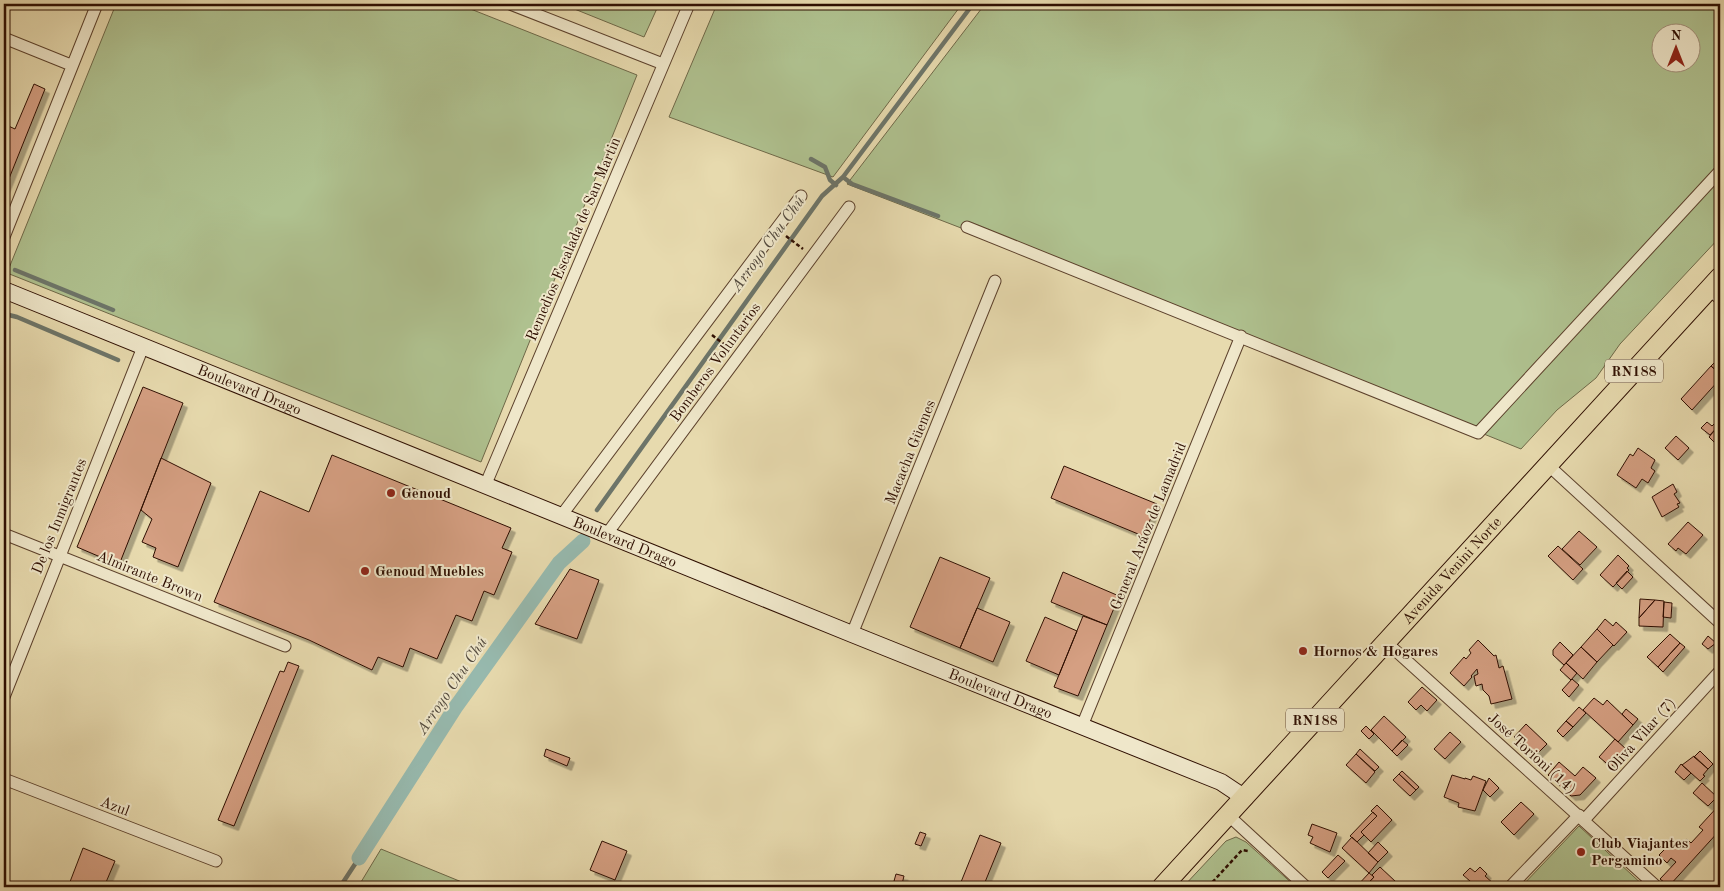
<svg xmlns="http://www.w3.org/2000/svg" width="1724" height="891" viewBox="0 0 1724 891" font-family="'Old Standard TT',serif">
	<defs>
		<filter id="shadow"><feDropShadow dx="4.5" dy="4.5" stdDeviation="0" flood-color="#0004"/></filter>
	</defs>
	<rect width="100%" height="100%" fill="#e7daae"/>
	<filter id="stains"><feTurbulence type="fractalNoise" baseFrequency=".004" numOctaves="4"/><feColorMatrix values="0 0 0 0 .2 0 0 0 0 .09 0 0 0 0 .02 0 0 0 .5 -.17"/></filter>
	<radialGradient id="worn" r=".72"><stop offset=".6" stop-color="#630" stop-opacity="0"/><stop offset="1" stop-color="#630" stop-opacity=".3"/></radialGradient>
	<path fill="#afc18f" stroke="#6e6848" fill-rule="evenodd" d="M116,4H458L637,75L481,462L7,273Z
		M562,4H659L644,37Z
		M717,4H962L833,177L669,117Z
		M985,4H1720V237L1620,344L1596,378L1557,410L1521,449L1241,336L847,184ZM1662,32H1692V62H1662Z
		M1579,826L1645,887H1521Z
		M1236,837L1246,842L1296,887H1183L1226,841Z
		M381,849L474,887H358Z"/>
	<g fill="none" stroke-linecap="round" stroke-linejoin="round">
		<path stroke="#6d7569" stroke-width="4.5" d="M811,159L825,167L830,180L836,185
			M843,177L852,184L938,216
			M15,270L113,310
			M4,317L9,315L17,317L118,360
			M597,510L822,196L843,177L973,4
			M340,887L359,858"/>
		<path stroke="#97baaf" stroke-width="15" d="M359,858L455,708L559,563L583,541"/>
	</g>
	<path fill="#d59f82" stroke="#2e0e01" filter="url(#shadow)" d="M34,84L45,89L4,191V124L15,129Z
		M1719,358L1720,359V374L1711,366Z
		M1711,366L1720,374V379L1692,410L1681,399Z
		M143,387L183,403L119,565L77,547Z
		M1719,419L1720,424L1710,435L1701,428L1707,422L1712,426Z
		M1720,424V448L1709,437Z
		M1676,436L1689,448L1678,460L1665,448Z
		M1638,448L1655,460L1651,468L1655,471L1648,483L1642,479L1636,488L1617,475L1630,454L1633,456Z
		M332,455L511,528L502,548L512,552L494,595L484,591L472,621L456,615L437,659L410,648L403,667L378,657L372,670L309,640L214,602L260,491L309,512Z
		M161,458L211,483L178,567L153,557L156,548L142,542L152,519L141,510Z
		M1064,466L1157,504L1143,536L1051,498Z
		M1673,484L1677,492L1674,494L1680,503L1677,504L1679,507L1662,517L1652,497Z
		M1688,522L1703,535L1686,554L1678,548L1676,551L1668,544Z
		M1579,531L1597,547L1580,565L1562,549Z
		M1558,546L1583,569L1573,580L1548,556Z
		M1618,555L1629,566L1627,568L1629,570L1613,587L1600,575Z
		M940,557L990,578L960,648L910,627Z
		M570,569L599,580L577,639L535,624Z
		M1627,571L1633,577L1622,589L1616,583Z
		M1063,572L1119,596L1107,625L1051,602Z
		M1640,599L1655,600L1639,618Z
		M1655,600L1664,601L1663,627L1639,626V618Z
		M1664,602L1672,603L1671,618L1663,617Z
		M977,608L1010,622L993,662L960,648Z
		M1083,616L1107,625L1078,696L1054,687Z
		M1045,617L1077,631L1059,675L1026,661Z
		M1605,619L1613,626L1616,622L1627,632L1614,646L1597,629Z
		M1597,629L1613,645L1597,662L1581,647Z
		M1670,634L1680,643L1658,667L1647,657Z
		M1708,636L1716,643L1708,649L1702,644Z
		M1478,640L1494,656L1496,655L1499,668L1503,666L1512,699L1491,704L1489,696L1483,690L1482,684L1476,686L1474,676L1478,674L1477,669L1471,676L1472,677L1464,686L1450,673L1464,657L1466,659L1471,653L1469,650Z
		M1560,642L1573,655L1564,665L1553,655V650Z
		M1680,643L1685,647L1663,672L1658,667Z
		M1581,647L1597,662L1583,679L1566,663Z
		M288,662L299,666L234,826L218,820L280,671L284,672Z
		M1566,663L1577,673L1571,680L1560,670Z
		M1572,679L1579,685L1569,697L1562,690Z
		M1422,687L1437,700L1427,711L1421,705L1416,710L1408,702Z
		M1594,698L1603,705L1607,700L1633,725L1618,742L1583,710Z
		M1579,707L1586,713L1573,727L1566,721Z
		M1626,709L1638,719L1633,725L1622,714Z
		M1384,716L1406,737L1392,751L1371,730Z
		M1566,721L1573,727L1563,737L1557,731Z
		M1526,724L1547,744L1534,757L1514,737Z
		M1366,726L1374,734L1369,739L1361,731Z
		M1450,732L1461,742L1445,759L1434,749Z
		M1615,739L1626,749L1611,767L1599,757Z
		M1402,740L1408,745L1397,756L1392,751Z
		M546,749L570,758L567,766L544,756Z
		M1360,749L1379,767L1375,771L1356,754Z
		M1700,751L1713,764L1708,769L1694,757Z
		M1356,754L1375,772L1366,783L1346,765Z
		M1694,756L1708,769L1703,775L1705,776L1700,781L1682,765Z
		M1559,762L1575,776L1583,767L1596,778L1580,795L1571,796L1548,775Z
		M1681,764L1691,773L1684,780L1675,772Z
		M1402,771L1419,787L1416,790L1399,774Z
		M1399,774L1416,790L1410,796L1393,780Z
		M1452,775L1465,779V778L1471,780L1473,776L1486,781L1475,811L1458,807L1459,803L1444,797Z
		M1489,778L1499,788L1490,797L1483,790Z
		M1702,783L1717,797L1708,806L1693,793Z
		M1521,802L1534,814L1514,835L1501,822Z
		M1720,804V830L1669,886L1660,879L1676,862L1671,858L1667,863L1659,855L1673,841L1679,846L1687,839L1691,843L1703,830L1699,827Z
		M1377,805L1392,820L1371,842L1361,832L1377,816L1371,811Z
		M1373,812L1377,816L1361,832L1364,835L1357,842L1350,836Z
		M1312,824L1337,833L1330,852L1310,843L1313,837L1308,835Z
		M920,832L926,834L921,846L915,844Z
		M980,835L1001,843L983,887H959Z
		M1352,837L1378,862L1369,873L1342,848Z
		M602,841L627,851L615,880L590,870Z
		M1378,842L1388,852L1378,862L1368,853Z
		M83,848L115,861L104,887H68Z
		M1338,855L1345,861L1328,878L1322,872Z
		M1380,867L1396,882L1390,887H1365L1374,877L1372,875Z
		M1480,867L1487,874L1485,876L1495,885L1494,887H1477L1463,875L1470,868L1475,872Z
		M1369,873L1374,877L1364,887H1356Z
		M896,874L904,876L902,884L894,881Z"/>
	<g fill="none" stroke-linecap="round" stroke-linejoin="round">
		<g stroke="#5c412c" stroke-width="13">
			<path id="minor" d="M510,4L663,64
				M4,38L71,65
				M967,227L1478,433L1720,171
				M4,237L97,4
				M1709,289L1720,299
				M1548,465L1720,623
				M485,486L689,4
				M561,516L801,196
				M4,534L285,646
				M606,535L849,207
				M852,634L995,281
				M1386,642L1657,887
				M4,697L143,347
				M1082,726L1241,336
				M4,779L216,861
				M1228,815L1306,887
				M1584,820L1720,671
				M1510,887L1579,815"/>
		</g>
		<g stroke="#2e0e01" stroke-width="18">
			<g id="secondary">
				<path id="s1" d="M4,290L852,634L1221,782L1245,798"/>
			</g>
		</g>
		<g stroke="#2e0e01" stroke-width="21">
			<g id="trunk">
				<path id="s2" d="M1162,887L1720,277"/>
			</g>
		</g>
		<path stroke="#2e0e01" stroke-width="2.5" stroke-dasharray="4 2.5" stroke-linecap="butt" d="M786,236L803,249
			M712,335L729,348
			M1208,887L1242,850L1248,851"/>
		<use href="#minor" stroke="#efe7ca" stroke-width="11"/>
		<use href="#secondary" stroke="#efe7ca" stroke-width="16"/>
		<use href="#trunk" stroke="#e7daae" stroke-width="19"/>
	</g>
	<g fill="#8f2418" stroke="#efe7ca" stroke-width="2">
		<circle cx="391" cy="493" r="5"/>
		<circle cx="365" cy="571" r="5"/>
		<circle cx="1303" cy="651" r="5"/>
		<circle cx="1581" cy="852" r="5"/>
	</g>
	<g text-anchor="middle" stroke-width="4" stroke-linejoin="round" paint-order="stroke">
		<g fill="#efe7ca" stroke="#684f3d" stroke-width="1">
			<rect x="1605" y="359.5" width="58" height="23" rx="4"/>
			<rect x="1286" y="708.5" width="58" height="23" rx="4"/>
		</g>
		<g font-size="14" font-weight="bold" fill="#2e0e01">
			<text x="1634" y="376">RN188</text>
			<text x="1315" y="725">RN188</text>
		</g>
		<g font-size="15" fill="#2e0e01" stroke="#efe7ca">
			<text transform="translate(573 239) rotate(-67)" y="5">Remedios Escalada de San Martin</text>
			<text transform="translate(715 362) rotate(-54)" y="5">Bomberos Voluntarios</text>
			<text dy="5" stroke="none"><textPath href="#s1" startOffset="265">Boulevard Drago</textPath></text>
			<text transform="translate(910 452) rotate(-68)" y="5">Macacha Güemes</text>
			<text transform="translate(59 516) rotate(-68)" y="5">De los Inmigrantes</text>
			<text transform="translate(1148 526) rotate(-68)" y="5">General Aráoz de Lamadrid</text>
			<text dy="5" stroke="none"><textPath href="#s1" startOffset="670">Boulevard Drago</textPath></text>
			<text dy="5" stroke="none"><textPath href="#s2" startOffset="429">Avenida Venini Norte</textPath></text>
			<text transform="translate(150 576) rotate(22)" y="5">Almirante Brown</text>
			<text dy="5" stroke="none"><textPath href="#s1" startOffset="1075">Boulevard Drago</textPath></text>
			<text transform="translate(1641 735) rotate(-48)" y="5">Oliva Vilar (7)</text>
			<text transform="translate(1532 753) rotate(42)" y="5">José Torioni (14)</text>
			<text transform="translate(115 806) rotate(21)" y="5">Azul</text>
		</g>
		<g font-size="15" font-weight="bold" fill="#2e0e01" stroke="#efe7ca" text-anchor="start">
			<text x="401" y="498">Genoud</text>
			<text x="375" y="576">Genoud Muebles</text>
			<text x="1313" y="656">Hornos &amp; Hogares</text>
			<text x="1591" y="848">Club Viajantes<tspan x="1591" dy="17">Pergamino</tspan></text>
		</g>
		<g font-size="16" font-style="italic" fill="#534a3e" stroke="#efe7ca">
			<text transform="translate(767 243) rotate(-54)" y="6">Arroyo Chu Chú</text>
			<text transform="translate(451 685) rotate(-56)" y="6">Arroyo Chu Chú</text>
		</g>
	</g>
	<rect width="1724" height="891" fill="none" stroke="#e7daae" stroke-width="20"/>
	<rect x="5" y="5" width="1714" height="881" fill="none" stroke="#2e0e01" stroke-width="2.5"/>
	<rect x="10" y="10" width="1704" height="871" fill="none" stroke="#2e0e01"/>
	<g transform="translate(1676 48)"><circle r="24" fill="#efe7ca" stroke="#a2907a"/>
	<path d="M0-4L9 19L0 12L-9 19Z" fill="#8f2418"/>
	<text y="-8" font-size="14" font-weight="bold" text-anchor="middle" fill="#2e0e01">N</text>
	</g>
	<rect width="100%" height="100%" filter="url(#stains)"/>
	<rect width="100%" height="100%" fill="url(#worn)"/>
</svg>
